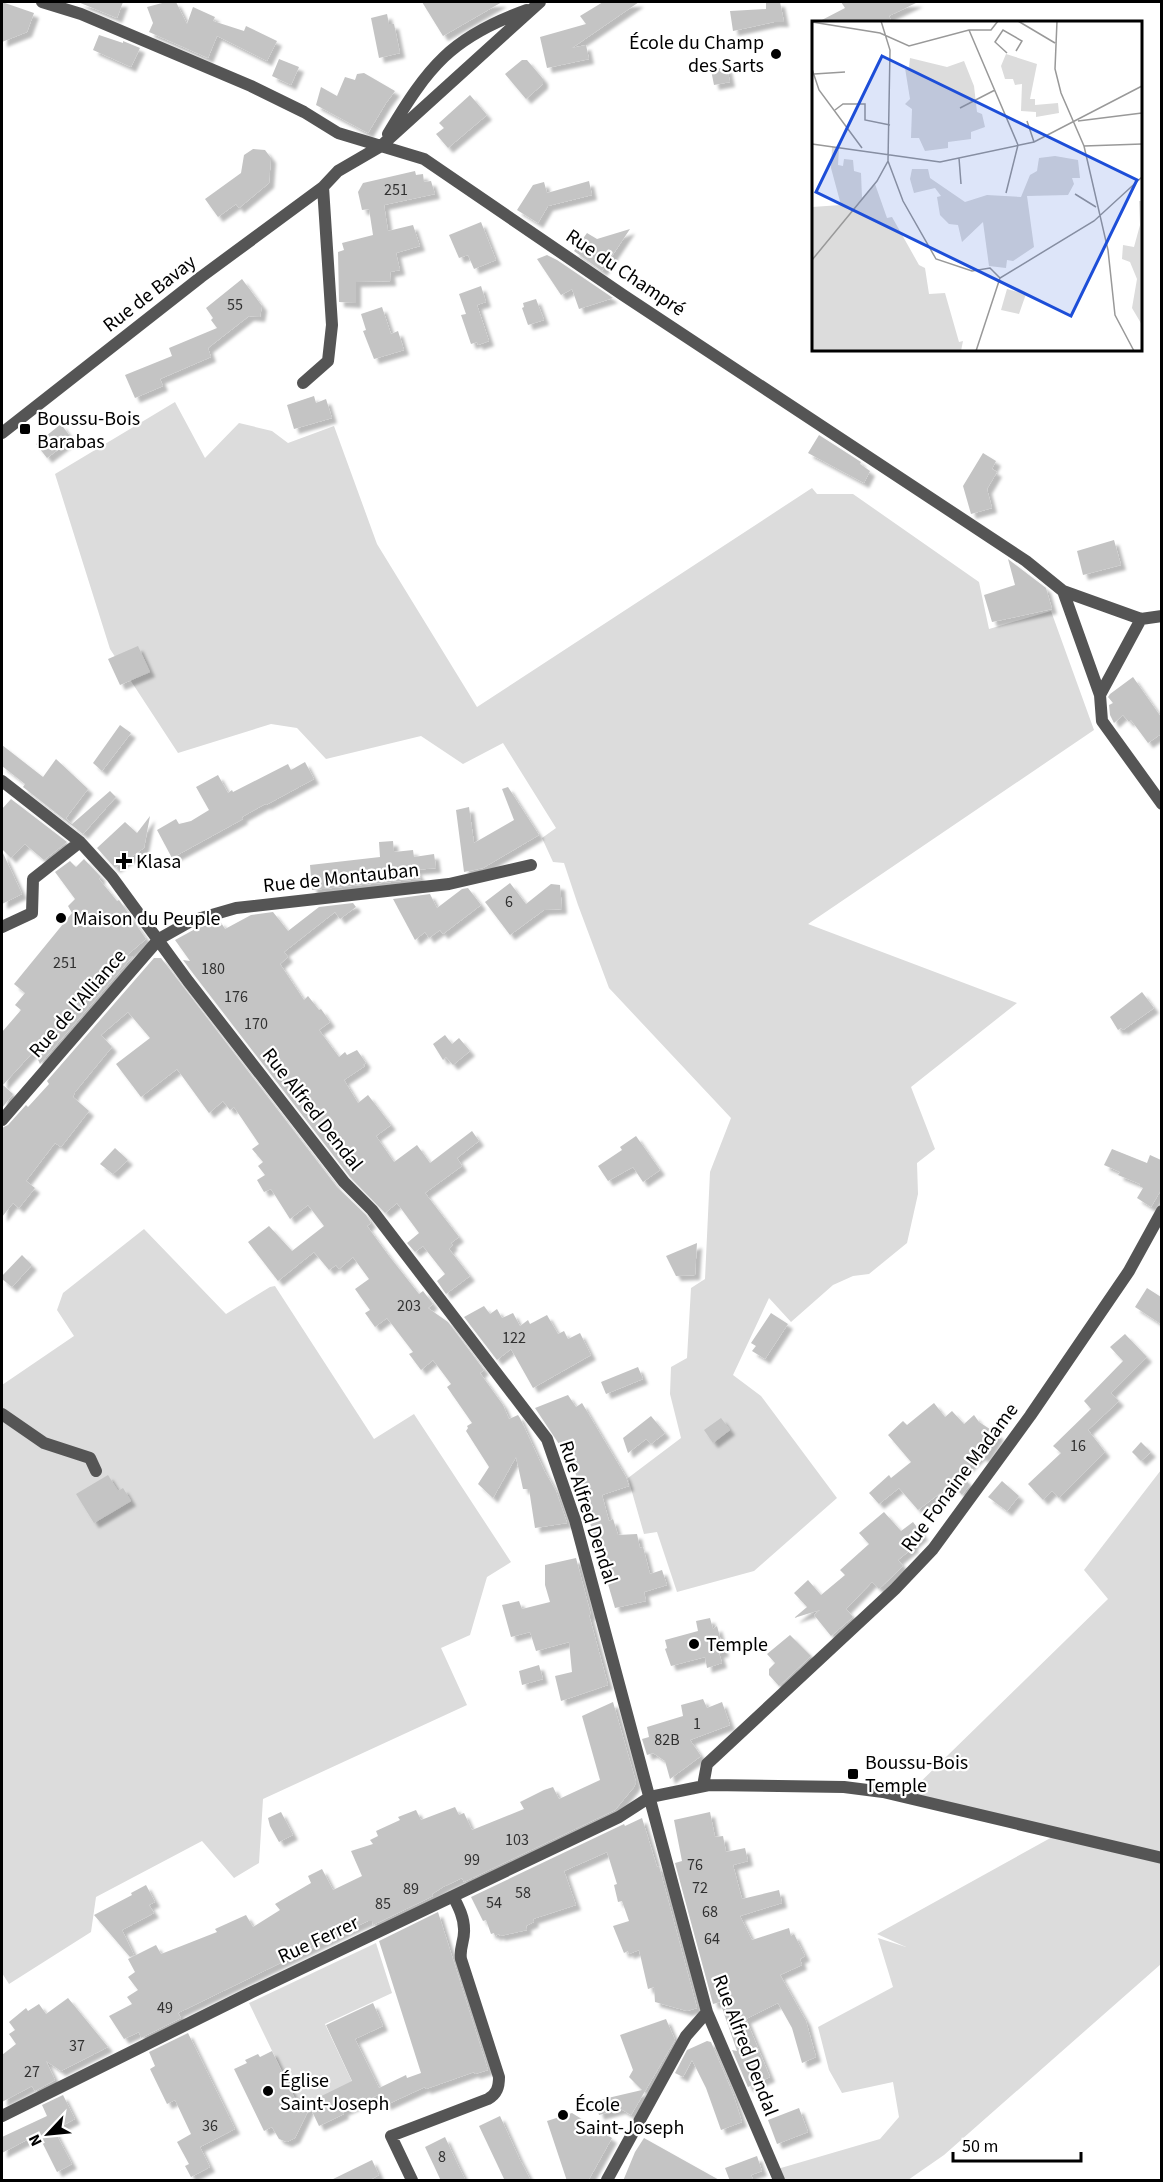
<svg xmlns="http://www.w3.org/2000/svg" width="1163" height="2182" viewBox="0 0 1163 2182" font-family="'Source Sans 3',sans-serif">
	<defs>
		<filter id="shadow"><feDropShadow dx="5" dy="5" stdDeviation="1.5" flood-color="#0004"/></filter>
	</defs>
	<rect width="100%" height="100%" fill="#fff"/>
	<path fill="#dcdcdc" d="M175,402L205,458L239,423L272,431L288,443L334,426L377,544L477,707L812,488L817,494H853L979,582L989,629L1051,611L1094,730L808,924L1017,1003L911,1087L935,1149L917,1163L918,1194L907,1243L869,1274L853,1276L833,1285L791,1322L769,1298L733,1375L761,1396L837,1498L754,1571L677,1592L657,1532L644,1534L628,1478L681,1438L670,1394L671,1367L687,1358L691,1288L705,1279L710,1172L731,1118L609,988L578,905L564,863L553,862L542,838L556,828L503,743L463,764L421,736L326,759L297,728L271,724L178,753L110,649L55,474Z
		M144,1229L226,1314L270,1287L275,1286L374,1439L414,1414L511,1562L487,1577L470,1635L441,1648L467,1705L263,1799L259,1863L234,1878L202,1841L96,1897L91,1932L9,1984L2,1973V1385L74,1336L57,1310L63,1293Z
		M1161,1470V1964L944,2155L908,2180H779L774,2170L880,2139L899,2117L893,2082L842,2093L829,2070L818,2027L893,1987L878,1938L906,1947L877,1934L1054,1836L905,1797L1108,1599L1084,1570Z
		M376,1943L392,1993L325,2024L355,2088L302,2113L249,2003Z"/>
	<path fill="#c4c4c4" filter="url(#shadow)" d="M2,2L34,13L27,32L2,42Z
		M78,2H123L117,18Z
		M166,2H176L187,24L193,7L215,17L213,21L244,31L246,26L277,41L267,61L217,36L208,58L149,32L153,23L147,7Z
		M422,2H502L443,36Z
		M603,2H639L572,48L586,45L589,59L547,68L540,37L586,24L580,16Z
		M766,2H780L784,22H774L733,31L730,11L766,9Z
		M841,2H918L889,16L892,22H818L845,8Z
		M387,14L389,24H394L400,53L379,58L371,18Z
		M99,35L123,43V41L140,48L131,67L93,50Z
		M279,59L299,67L291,85L272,76Z
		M522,60H527L543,79V84L526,99L505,74Z
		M727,67L730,82L714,85L711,70Z
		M364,73L395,91L386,103L368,133L316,105L321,87L337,96L345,77L355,80L357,74Z
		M470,95L487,115L448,148L436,134L444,128L439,123Z
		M253,149L265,150L271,158L269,183L239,208L236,204L218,217L205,199L241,173L244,155Z
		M415,171L416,175L423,174L424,182L431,181L435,194L384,205L388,231L413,225L420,246L396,253L400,270L390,272L391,281L356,282V303L339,302L338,252L344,250L342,243L373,235L369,209L362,210L358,192L363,183Z
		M589,181L592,195L548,206L538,223L517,210L533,185L544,182L547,193Z
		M481,222L496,260L474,269L468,255L459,258L449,235Z
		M630,229L602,271L574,251L587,233L597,239Z
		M547,255L557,260L613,298L579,309L572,289L561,295L537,259Z
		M242,279L262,306L260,317L249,316L208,348L211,357L160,379L163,386L135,398L125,375L172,356L169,348L217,328L211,320L213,318L206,308Z
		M481,286L486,302L477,305L489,341L478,345L477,342L471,344L461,315L466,314L459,294Z
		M536,299L544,320L528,325L522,308L524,307L523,303Z
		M382,307L391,334L398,331L404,350L374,359L363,331L366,330L361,314Z
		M314,396L316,403L326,399L332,418L294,429L287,405Z
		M61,424L72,439L47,458L36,444Z
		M819,435L861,462L860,464L870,471L864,483L808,453Z
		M983,453L996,461L992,469L997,472L987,489L992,508L971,514L963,486Z
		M1114,540L1121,565L1083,575L1077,551Z
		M1008,559L1046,588L1052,609L992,622L984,595L1015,585Z
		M138,646L150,672L120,685L108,659Z
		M1133,677L1161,717V734L1148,743L1131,720L1129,722L1123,715L1114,723L1110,715L1109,705L1113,703L1108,697L1110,694Z
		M120,725L131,733L102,771L93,763Z
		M2,745L43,777L56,759L88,789L66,818L72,824L110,791L116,797L83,834L23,787L25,784L2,766Z
		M305,762L314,779L266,805L265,804L242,817L243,819L172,858L157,830L176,819L179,824L191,821L209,810L196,787L218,775L228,793L232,790L233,792L288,764L291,770Z
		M508,787L539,835L483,868L464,872L456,810L469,807L474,843L514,820L502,789Z
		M11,799L67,842L44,860L25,844L11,858L2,849V809Z
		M150,816L144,848L115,868L97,848L125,822L137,833Z
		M393,841L394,852L413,850L414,857L434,854L436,868L416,870L421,879L312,890L310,865L380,857L379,842Z
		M2,851L22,894L2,904Z
		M84,859L101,877L99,879L117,901L119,900L146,939L126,956H133L40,1064L34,1051L3,1085L13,1094L2,1108V1032L21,1010L15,1005L25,993L14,984L72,913L68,906L75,899L55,872L70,861L76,867Z
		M510,883L526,904L551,884L560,885L562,909L544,910L510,935L485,902Z
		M468,888L481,905L443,934L440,930L429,938L425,932L415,940L393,899L430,894L437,908L462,889Z
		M353,903L356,907L340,919L335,912L284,952L288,957L280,964L304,1000L308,996L319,1010L321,1009L330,1022L319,1030L339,1057L345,1052L347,1055L357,1050L366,1063L363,1065L365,1066L344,1080L358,1103L368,1095L391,1125L376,1136L394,1162L417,1145L430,1163L472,1131L479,1141L457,1158L462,1166L425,1193L459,1237L451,1243L453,1245L449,1249L470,1276L446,1294L437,1281L445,1274L423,1246L415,1252L407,1243L419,1233L397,1203L385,1213L350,1177L195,976L183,960L190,961L175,940L197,928L208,925L209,926L220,921L225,929L251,915L273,912L288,931L319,907Z
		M154,958H161L337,1187L366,1215L371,1223L367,1226L389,1256L419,1294L423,1291L433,1304L428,1308L448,1322L484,1370L480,1373L503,1405L509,1419L518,1415L520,1418L545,1472L556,1491L567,1523L535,1528L529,1489H523L516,1457L493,1498L478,1484L489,1467L466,1431L468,1428L467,1426L472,1423L447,1387L451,1384L433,1360L421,1370L409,1354L413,1352L387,1318L375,1327L365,1313L370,1310L355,1289L369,1279L353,1257L339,1269L336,1265L329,1270L314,1252L278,1281L248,1242L269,1226L292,1251L324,1226L308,1205L290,1219L271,1189L264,1192L257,1180L265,1175L258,1166L263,1162L252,1149L259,1144L234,1107L230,1110L223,1101L209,1113L177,1069L141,1097L116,1064L150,1038L128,1012L101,1035L112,1047L75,1092L73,1097L89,1111L61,1147L55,1143L26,1181L35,1188L19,1208L13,1203L2,1217V1128L8,1125L26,1105L28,1107L49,1084L47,1081Z
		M1142,992L1154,1008L1123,1030L1121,1028L1118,1030L1110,1017Z
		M445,1035L452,1044L459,1038L470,1051L453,1065L446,1057L443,1060L433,1044Z
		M636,1136L660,1170L643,1182L633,1167L608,1181L598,1166L622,1150L620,1147Z
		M115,1148L128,1160L113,1174L100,1164Z
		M1112,1149L1147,1163L1150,1155L1161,1160V1190L1151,1207L1137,1198L1143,1188L1139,1186L1140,1184L1118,1175L1120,1172L1104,1165Z
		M697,1243L695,1275L676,1276L666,1256Z
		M22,1255L32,1265L12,1287L2,1279V1276Z
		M1147,1288L1161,1297V1324L1135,1307Z
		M484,1306L490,1314L497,1309L502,1318L513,1313L520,1326L528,1320L530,1324L547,1315L558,1334L564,1331L568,1339L580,1333L591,1355L533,1388L511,1349L497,1360L464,1317Z
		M771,1313L788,1324L765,1359L752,1351L756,1346L751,1343Z
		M1125,1334L1147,1357L1111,1393L1119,1401L1088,1430L1105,1452L1059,1498L1052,1491L1043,1500L1028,1484L1061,1453L1053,1446L1091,1409L1084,1401L1123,1361L1110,1347Z
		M638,1367L643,1379L606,1394L601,1382Z
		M568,1395L576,1407L582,1403L626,1477L629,1486L602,1495L609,1521L613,1519L618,1535L637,1534L640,1548L643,1547L650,1574L662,1570L667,1585L644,1592L646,1601L615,1608L573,1465L535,1408Z
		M934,1403L945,1417L952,1411L964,1424L974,1415L979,1422L999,1435L984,1458L981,1455L960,1474L970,1485L962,1495L952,1484L918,1510L899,1488L879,1504L869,1493L889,1475L891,1478L911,1462L888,1435L903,1421L907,1425Z
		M651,1416L665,1433L651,1444L646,1439L628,1453L623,1438Z
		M721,1418L730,1430L713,1443L704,1430Z
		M1141,1442L1151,1452L1141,1461L1132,1452Z
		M108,1475L118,1491L123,1488L131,1501L94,1523L76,1494Z
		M1002,1481L1019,1496L1007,1511L988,1497Z
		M884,1512L901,1531L913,1522L923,1535L912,1545L914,1547L898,1560L903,1566L879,1589L872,1582L846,1609L853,1617L831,1636L814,1615L820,1610L794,1618L807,1607L794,1593L808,1580L821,1595L845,1575L840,1570L869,1544L859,1533Z
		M576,1558L591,1615H589L608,1685L561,1701L555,1676L572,1672L569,1642L536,1651L530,1632L511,1637L502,1605L519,1601L522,1609L550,1602L545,1585V1565Z
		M710,1618L713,1629L717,1626L724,1652L719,1653L722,1663L707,1668L705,1657L671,1666L665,1649L667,1648L665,1640L698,1631L696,1621Z
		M790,1635L811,1656L779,1686L769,1675V1669L775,1663L767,1654Z
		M539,1665L543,1679L522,1685L519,1671Z
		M703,1699L707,1708L722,1702L730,1725L690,1740L701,1756L670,1779L665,1761L653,1753L647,1755L642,1739L649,1737L647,1727L683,1716L681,1705Z
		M613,1702L636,1782L634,1787L615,1810L464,1882L462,1878L443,1887L432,1894L433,1896L373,1925L372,1921H368L338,1935L178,2013L181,2018L141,2038L139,2032L124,2039L109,2016L132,2004L127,1997L138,1990L128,1977L135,1972L128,1959L156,1945L161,1954L217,1932L215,1929L246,1915L253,1927L280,1910L275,1904L311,1883L308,1876L322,1869L333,1890L362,1876L351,1851L373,1844L370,1840L378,1836L376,1831L400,1820L398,1817L416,1810L421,1820L455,1807L459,1815L464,1813L472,1830L524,1809L520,1802L544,1790L553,1787L559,1799L600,1780L582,1716Z
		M281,1812L293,1835L279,1842L270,1826L268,1818Z
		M710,1812L715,1837L723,1836L726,1852L745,1848L748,1861L733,1865L742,1899L779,1890L782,1903L740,1916L752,1940L789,1928L791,1936L794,1934L805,1956L800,1959L802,1965L780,1975L806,2021L816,2057L802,2063L792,2028L778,2003L746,2019L770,2077L748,2087L732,2050L737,2051L720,2002L713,2004L675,1863L682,1861L674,1820Z
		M642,1818L657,1867L659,1866L697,2008L687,2011L655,2002L654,1987L648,1989L639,1950L629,1954L628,1951L624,1953L613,1926L629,1921L622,1901L618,1902L614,1885L617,1884L607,1852L564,1871L576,1905L533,1919L534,1922L526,1926L527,1930L500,1936L499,1934L495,1936L494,1933L491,1934L486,1920L483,1921L471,1897L624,1824L625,1826Z
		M146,1885L155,1902L149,1905L154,1913L122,1930L134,1955L130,1957L94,1915L132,1895L131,1893Z
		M438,1912L488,2070L475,2074L474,2072L426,2089L425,2087L386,2105L380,2094L343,2111L344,2114L319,2126L310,2107L295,2138L287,2142L279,2139L272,2127L264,2131L234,2069L247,2063L245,2060L258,2054L260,2057L272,2051L299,2107L352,2081L326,2025L373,2003L383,2026L355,2039L379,2088L406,2075L407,2078L421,2073L379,1941Z
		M68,1998L108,2047L61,2071L46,2061L55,2080L35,2091L32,2086L2,2102V2055L16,2044L9,2034L15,2030L9,2022L26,2008L28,2011L39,2004L46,2014Z
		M666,2019L675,2040L631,2115L621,2109L599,2115L595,2101L642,2090L629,2077L633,2070L620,2035Z
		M188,2033L235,2129L200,2147L210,2167L191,2177L185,2166L189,2164L177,2142L191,2134L175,2100L167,2104L150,2069L155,2066L149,2052Z
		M707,2041L711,2042L733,2094L742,2122L721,2130L706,2088L692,2060L683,2077L675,2073L687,2050Z
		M63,2095L75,2119L54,2130L72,2164L57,2172L38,2134L2,2153V2137L47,2116L42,2105Z
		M799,2108L808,2132L777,2144L768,2120Z
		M572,2113L612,2138L588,2181H567L547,2121Z
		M500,2116L519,2158L531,2181H505L497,2164L479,2126Z
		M445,2137L458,2165L466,2181H441L435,2168L425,2147Z
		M644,2138L721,2181H623L635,2152Z
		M757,2156L762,2171L751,2175L754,2181H730L725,2168Z
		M372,2160L379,2175L368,2181H329Z"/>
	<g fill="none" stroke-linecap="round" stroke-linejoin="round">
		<path stroke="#555" stroke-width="12" d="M42,2L81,14L251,86L304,112L338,133L424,159L623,295L1026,561L1063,591L1141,619L1162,616
			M388,134C428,67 451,37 527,10
			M303,383L328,361L332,325L323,187
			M2,433L201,277L323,187L338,171L381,146L540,2
			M1063,591L1100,695
			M1141,619L1100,695L1102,721L1162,804
			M2,781L80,842L112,877L188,981L344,1182L372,1210L547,1439L575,1520L707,2012L779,2180
			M2,927L32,913L33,879L80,842
			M2,1120L159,939L191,921L236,908L449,884L531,865
			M2,1414L44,1443L90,1458L96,1471
			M703,1786L707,1764L895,1589L933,1549L1030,1416L1129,1271L1162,1211
			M2,2116L248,1994L619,1817L650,1797L709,1785L844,1787L883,1792L1162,1858
			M412,2180L391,2136L488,2099C497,2094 499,2087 499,2077L461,1959C459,1948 465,1940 464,1929C464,1917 458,1906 453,1896
			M607,2180L686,2036L707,2012"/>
	</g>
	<g fill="#000" stroke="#fff" stroke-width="2">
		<circle cx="776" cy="54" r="6"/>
		<rect x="19" y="423" width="12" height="12" rx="3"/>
		<path d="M121 852h6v6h6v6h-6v6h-6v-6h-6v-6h6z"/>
		<circle cx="61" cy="918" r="6"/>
		<circle cx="694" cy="1644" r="6"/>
		<rect x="847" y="1768" width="12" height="12" rx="3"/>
		<circle cx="268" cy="2091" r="6"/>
		<circle cx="563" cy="2115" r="6"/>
	</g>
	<g text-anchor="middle" stroke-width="4.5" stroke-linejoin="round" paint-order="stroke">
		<g font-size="16" fill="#313131">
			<text x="396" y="195">251</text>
			<text x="235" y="310">55</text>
			<text x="509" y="907">6</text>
			<text x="65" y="968">251</text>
			<text x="213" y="974">180</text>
			<text x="236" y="1002">176</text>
			<text x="256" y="1029">170</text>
			<text x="409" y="1311">203</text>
			<text x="514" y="1343">122</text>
			<text x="1078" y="1451">16</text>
			<text x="697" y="1729">1</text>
			<text x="667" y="1745">82B</text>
			<text x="517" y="1845">103</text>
			<text x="472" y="1865">99</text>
			<text x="695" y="1870">76</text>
			<text x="700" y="1893">72</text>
			<text x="411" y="1894">89</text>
			<text x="523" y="1898">58</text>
			<text x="494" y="1908">54</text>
			<text x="383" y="1909">85</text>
			<text x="710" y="1917">68</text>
			<text x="712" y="1944">64</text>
			<text x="165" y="2013">49</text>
			<text x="77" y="2051">37</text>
			<text x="32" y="2077">27</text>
			<text x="210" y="2131">36</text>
			<text x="442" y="2162">8</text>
		</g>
		<g font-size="20" fill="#000" stroke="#fff" text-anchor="start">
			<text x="764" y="49" text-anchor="end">École du Champ<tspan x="764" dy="23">des Sarts</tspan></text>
			<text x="37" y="425">Boussu-Bois<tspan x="37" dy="23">Barabas</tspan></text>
			<text x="136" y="868">Klasa</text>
			<text x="73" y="925">Maison du Peuple</text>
			<text x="706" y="1651">Temple</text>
			<text x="865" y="1769">Boussu-Bois<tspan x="865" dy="23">Temple</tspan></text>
			<text x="280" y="2087">Église<tspan x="280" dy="23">Saint-Joseph</tspan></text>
			<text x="575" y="2111">École<tspan x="575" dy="23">Saint-Joseph</tspan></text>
		</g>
		<g font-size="20" fill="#000" stroke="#fff">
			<text transform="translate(626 272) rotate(34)" y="7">Rue du Champré</text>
			<text transform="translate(149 293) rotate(-38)" y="7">Rue de Bavay</text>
			<text transform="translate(341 877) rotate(-6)" y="7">Rue de Montauban</text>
			<text transform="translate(77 1003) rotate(-49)" y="7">Rue de l'Alliance</text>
			<text transform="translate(313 1109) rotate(52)" y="7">Rue Alfred Dendal</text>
			<text transform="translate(959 1477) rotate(-53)" y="7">Rue Fonaine Madame</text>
			<text transform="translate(589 1512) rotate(72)" y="7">Rue Alfred Dendal</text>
			<text transform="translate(318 1939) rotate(-25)" y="7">Rue Ferrer</text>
			<text transform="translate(746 2045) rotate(69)" y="7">Rue Alfred Dendal</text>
		</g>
	</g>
	<g transform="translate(812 21)">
		<rect width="330" height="330" fill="#fff"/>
		<path d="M194,33L225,43L218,78H223V84L246,82L247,92L224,96V91L209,90L210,63L203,64L201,58H193L189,45ZM98,37L135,46L152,40L162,65L165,91L170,93L173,106L159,111V118L136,121V127L113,130L107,117H99L100,88L93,83L98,78L93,47L97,46ZM20,126H27L26,144L31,145L32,138L41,139L42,150L49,152L50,177L63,163L75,197L80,196L107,244L113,247L117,273L133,272L147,321L151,320L149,330H0V186L29,184L19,147ZM243,135L266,139L268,157H260L262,163L256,174L215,175L222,226L201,240L195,239L194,247L177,245L171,201L150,221L146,204L137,203L128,194L125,176L129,175L123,167L102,172L98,158L100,148H116L118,157L153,181L175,174L209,176L218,154L225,150L227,137ZM327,180H330V304L320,287L325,258L318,241L310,238L311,224L322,226L328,204ZM195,268L214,273L207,293L189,289Z" fill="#dcdcdc"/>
		<path fill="none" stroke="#999" stroke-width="1.5" d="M206,0L243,22M245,0L243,48L249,72L272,125L296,229L303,294L322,330M0,1L68,12L97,25L157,9H179L186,0M157,9L206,124L194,172M195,32L183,21L191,9L210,20L204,30M0,48L7,69L50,127M2,53L33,51M148,87L183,69M23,89L31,83H53V99L78,104M215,100L222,121M266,100L330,92M0,123L128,141L222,121L330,65M272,125L330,123M147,137L149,163M76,140L91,180L124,238L160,250L178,247L188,257M263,173L284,186M0,239L65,160L76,140L78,29L69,0M164,330L188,257L282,200L330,156"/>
		<path fill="#1d4ed8" fill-opacity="0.15" stroke="#1d4ed8" stroke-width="3" d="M70,35L325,159L259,295L4,171Z"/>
		<rect width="330" height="330" fill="none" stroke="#000" stroke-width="3"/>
	</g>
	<rect width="1163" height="2182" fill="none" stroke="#000000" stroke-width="6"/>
	<g transform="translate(48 2134) rotate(244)" stroke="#ffffff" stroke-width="4.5" paint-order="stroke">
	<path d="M0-4.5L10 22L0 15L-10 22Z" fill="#000000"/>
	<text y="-9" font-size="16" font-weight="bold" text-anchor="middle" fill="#000000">N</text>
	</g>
	<path d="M953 2152v9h128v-9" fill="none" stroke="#000000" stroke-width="3"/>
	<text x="962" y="2152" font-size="18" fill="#000000" stroke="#ffffff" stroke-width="4.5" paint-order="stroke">50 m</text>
</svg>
